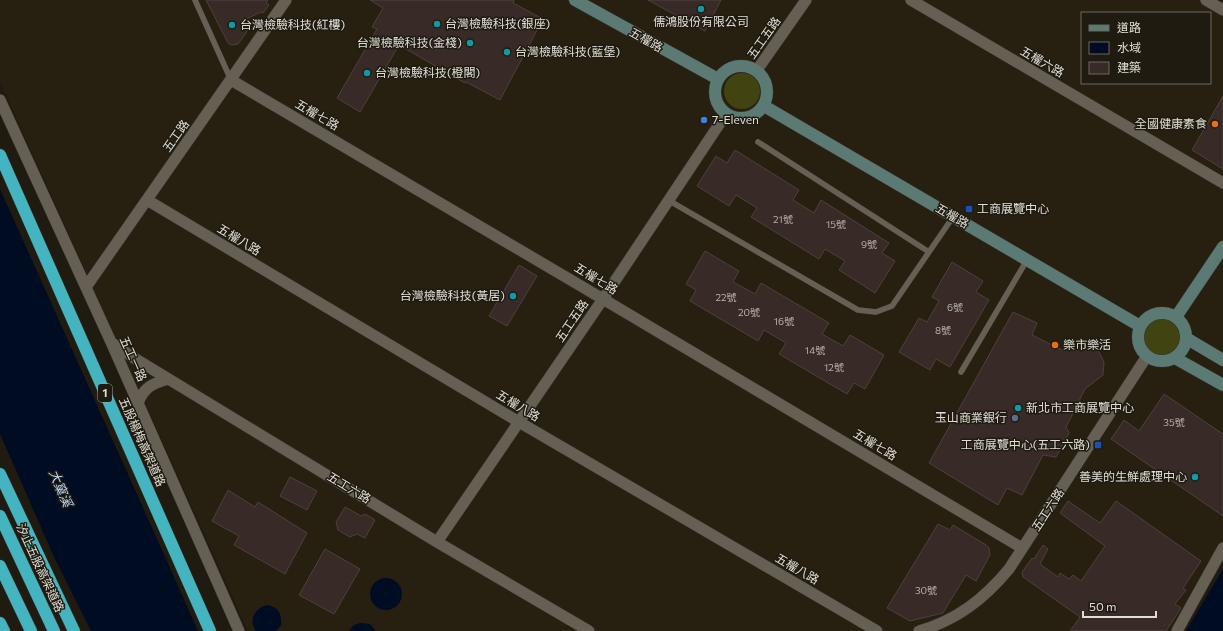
<svg xmlns="http://www.w3.org/2000/svg" width="1223" height="631" viewBox="0 0 1223 631" font-family="Commissioner,'Noto Sans TC',sans-serif">
	<rect width="100%" height="100%" fill="#1f1b11"/>
	<path fill="#272010" fill-rule="evenodd" d="M0,0H1223V546L1174,631H248L0,82ZM1082,13H1210V83H1082Z"/>
	<path fill="#414410" d="M724 91a18 18 0 1 1 36 0a18 18 0 1 1-36 0Z
		M1142 338a19 19 0 1 1 38 0a19 19 0 1 1-38 0Z"/>
	<path fill="#000c21" d="M0,189L171,570L198,631H91L55,559L0,434Z
		M1223,569V631H1186Z
		M370 594a16 16 0 1 1 32 0a16 16 0 1 1-32 0Z
		M267,605C278,607 282,613 281,625L276,631H256C248,620 255,608 267,605Z
		M360,623L370,624L376,631H349L354,625Z"/>
	<path fill="#372a27" stroke="#4e403e" d="M206,0H268L266,3L269,5L263,13L261,12L244,20L248,30L238,44L231,45L228,43Z
		M370,0H514L513,3L543,19L500,100L466,82L465,83L399,45L360,112L337,98L377,29L372,27L383,8Z
		M648,0H721L705,31Z
		M1223,96V169L1192,150Z
		M735,150L799,190L793,200L814,213L821,200L889,243L882,253L895,261L875,293L839,270L845,261L825,249L819,259L751,217L757,208L736,195L729,206L697,186L716,156L727,163Z
		M705,251L739,271L733,282L755,294L761,283L829,323L822,334L843,346L850,335L884,355L865,389L854,383L847,394L779,354L786,343L764,330L758,341L690,301L696,290L686,284Z
		M952,262L983,281L976,292L989,300L950,367L936,359L930,370L899,352L919,318L927,322L939,301L932,297Z
		M519,265L537,276L507,326L489,316Z
		M1013,312L1037,323L1032,335L1064,351L1074,343L1087,342L1097,348L1104,362L1103,375L1085,389L1066,427L1069,433L1056,457L1043,455L1022,495L1007,488L998,505L929,463Z
		M1164,394L1223,434V516L1111,439L1124,420L1139,431Z
		M290,477L317,491L307,510L280,496Z
		M228,490L255,507L258,502L307,533L285,574L234,545L239,536L212,521Z
		M1068,501L1100,523L1116,501L1201,561L1183,588L1186,590L1175,604L1181,608L1166,631H1070L1080,617L1023,577L1022,572L1032,558L1034,559L1043,545L1048,549L1040,564L1058,577L1060,573L1069,579L1073,575L1081,581L1105,546L1060,513Z
		M345,507L361,516L365,514L375,520L365,538L357,534L350,537L338,530L336,522Z
		M938,524L950,530L953,525L986,545L989,548L990,555L976,581L966,575L943,613L910,621L887,608Z
		M325,549L360,569L334,614L299,595Z"/>
	<g fill="none" stroke-linecap="round" stroke-linejoin="round">
		<g stroke="#383530" stroke-width="6">
			<path id="lane" d="M195,0L231,80
				M758,142L929,252
				M668,200L858,310L876,312L892,306L953,217
				M961,372L1027,260"/>
		</g>
		<g stroke="#383530" stroke-width="12">
			<path id="street" d="M911,0L1223,183
				M1206,0L1223,10
				M757,70L806,0
				M231,80L603,299L1022,548
				M0,100L111,342L239,631
				M147,200L519,422L877,631
				M86,287L286,0
				M112,343L134,358L437,542L589,631
				M138,403C144,387 153,383 169,379
				M437,542L603,299L726,114
				M919,631C957,620 984,599 1009,569L1147,356
				M1177,631L1223,548"/>
		</g>
		<g stroke="#383530" stroke-width="13">
			<path id="secondary" d="M575,0L718,79
				M715 92a26 26 0 1 1 52 0a26 26 0 1 1-52 0Z
				M764,106L1140,326
				M1138 337a24 24 0 1 1 48 0a24 24 0 1 1-48 0Z
				M1176,317L1223,247
				M1186,338L1223,360
				M1175,358L1223,385"/>
		</g>
		<g stroke="#383530" stroke-width="13">
			<path id="highway" d="M0,155L210,631
				M0,474L74,631
				M0,516L54,631
				M0,566L31,631
				M0,623L4,631"/>
		</g>
		<use href="#lane" stroke="#666054" stroke-width="5.5"/>
		<use href="#street" stroke="#666054" stroke-width="11"/>
		<use href="#secondary" stroke="#5c7a74" stroke-width="12"/>
		<use href="#highway" stroke="#44b5c0" stroke-width="12"/>
	</g>
	<g fill="#0f9aa8" stroke="#1f1b11" stroke-width="1.5">
		<circle cx="701" cy="9" r="4"/>
		<circle cx="437" cy="24" r="4"/>
		<circle cx="232" cy="25" r="4"/>
		<circle cx="470" cy="43" r="4"/>
		<circle cx="507" cy="52" r="4"/>
		<circle cx="367" cy="73" r="4"/>
		<circle cx="513" cy="296" r="4"/>
		<circle cx="1018" cy="408" r="4"/>
		<circle cx="1195" cy="477" r="4"/>
	</g>
	<circle fill="#3f7fe0" stroke="#1f1b11" stroke-width="1.5" cx="704" cy="120" r="4"/>
	<g fill="#e8710a" stroke="#1f1b11" stroke-width="1.5">
		<circle cx="1215" cy="124" r="4"/>
		<circle cx="1055" cy="345" r="4"/>
	</g>
	<g fill="#1a4fb4" stroke="#1f1b11" stroke-width="1.5">
		<rect x="965" y="205" width="8" height="8" rx="2"/>
		<rect x="1094" y="441" width="8" height="8" rx="2"/>
	</g>
	<circle fill="#5c6f8a" stroke="#1f1b11" stroke-width="1.5" cx="1015" cy="418" r="4"/>
	<g text-anchor="middle" stroke-width="3" stroke-linejoin="round" paint-order="stroke">
		<g font-size="10" fill="#b6b0aa">
			<text x="783" y="223">21號</text>
			<text x="836" y="228">15號</text>
			<text x="869" y="248">9號</text>
			<text x="726" y="301">22號</text>
			<text x="955" y="311">6號</text>
			<text x="749" y="316">20號</text>
			<text x="784" y="325">16號</text>
			<text x="943" y="334">8號</text>
			<text x="815" y="354">14號</text>
			<text x="834" y="371">12號</text>
			<text x="1174" y="426">35號</text>
			<text x="926" y="594">30號</text>
		</g>
		<rect fill="#1f1b11" stroke="#a6a39b" stroke-width="1" x="98" y="384" width="14" height="18" rx="3"/>
		<g font-size="11" font-weight="bold" fill="#e0ddd6">
			<text x="105" y="397">1</text>
		</g>
		<g font-size="12" fill="#e0ddd6" stroke="#1f1b11" text-anchor="start">
			<text x="701" y="26" text-anchor="middle">儒鴻股份有限公司</text>
			<text x="445" y="28">台灣檢驗科技(銀座)</text>
			<text x="240" y="29">台灣檢驗科技(紅樓)</text>
			<text x="462" y="47" text-anchor="end">台灣檢驗科技(金棧)</text>
			<text x="515" y="56">台灣檢驗科技(藍堡)</text>
			<text x="375" y="77">台灣檢驗科技(橙閣)</text>
			<text x="712" y="124">7-Eleven</text>
			<text x="1207" y="128" text-anchor="end">全國健康素食</text>
			<text x="977" y="213">工商展覽中心</text>
			<text x="505" y="300" text-anchor="end">台灣檢驗科技(黃居)</text>
			<text x="1063" y="349">樂市樂活</text>
			<text x="1026" y="412">新北市工商展覽中心</text>
			<text x="1007" y="422" text-anchor="end">玉山商業銀行</text>
			<text x="1090" y="449" text-anchor="end">工商展覽中心(五工六路)</text>
			<text x="1187" y="481" text-anchor="end">善美的生鮮處理中心</text>
		</g>
		<g font-size="12" fill="#e0ddd6" stroke="#1f1b11">
			<text transform="translate(764 38) rotate(-55)" y="4">五工五路</text>
			<text transform="translate(646 40) rotate(29)" y="4">五權路</text>
			<text transform="translate(1042 62) rotate(30)" y="4">五權六路</text>
			<text transform="translate(317 115) rotate(30)" y="4">五權七路</text>
			<text transform="translate(176 136) rotate(-55)" y="4">五工路</text>
			<text transform="translate(952 216) rotate(30)" y="4">五權路</text>
			<text transform="translate(239 240) rotate(31)" y="4">五權八路</text>
			<text transform="translate(596 279) rotate(31)" y="4">五權七路</text>
			<text transform="translate(572 321) rotate(-56)" y="4">五工五路</text>
			<text transform="translate(133 359) rotate(66)" y="4">五工一路</text>
			<text transform="translate(518 406) rotate(31)" y="4">五權八路</text>
			<text transform="translate(142 442) rotate(66)" y="4">五股楊梅高架道路</text>
			<text transform="translate(875 445) rotate(31)" y="4">五權七路</text>
			<text transform="translate(349 488) rotate(31)" y="4">五工六路</text>
			<text transform="translate(1048 510) rotate(-57)" y="4">五工六路</text>
			<text transform="translate(40 568) rotate(65)" y="4">汐止五股高架道路</text>
			<text transform="translate(797 569) rotate(30)" y="4">五權八路</text>
		</g>
		<g font-size="13" font-style="italic" fill="#b5d3fa" stroke="#1f1b11">
			<text transform="translate(61 488) rotate(67)" y="5">大窠溪</text>
		</g>
	</g>
	<rect x="1081" y="12" width="130" height="72" fill="#1f1b11" stroke="#6c6960"/>
	<rect x="1089" y="25" width="20" height="6" fill="#5c7a74" stroke="#6c6960"/>
	<text x="1117" y="32" font-size="12" fill="#e0ddd6">道路</text>
	<rect x="1089" y="42" width="20" height="12" fill="#000c21" stroke="#6c6960"/>
	<text x="1117" y="52" font-size="12" fill="#e0ddd6">水域</text>
	<rect x="1089" y="62" width="20" height="12" fill="#372a27" stroke="#6c6960"/>
	<text x="1117" y="72" font-size="12" fill="#e0ddd6">建築</text>
	<path d="M1083 611v6h73v-6" fill="none" stroke="#e0ddd6" stroke-width="2"/>
	<text x="1089" y="611" font-size="12" fill="#e0ddd6" stroke="#1f1b11" stroke-width="3" paint-order="stroke">50 m</text>
</svg>
